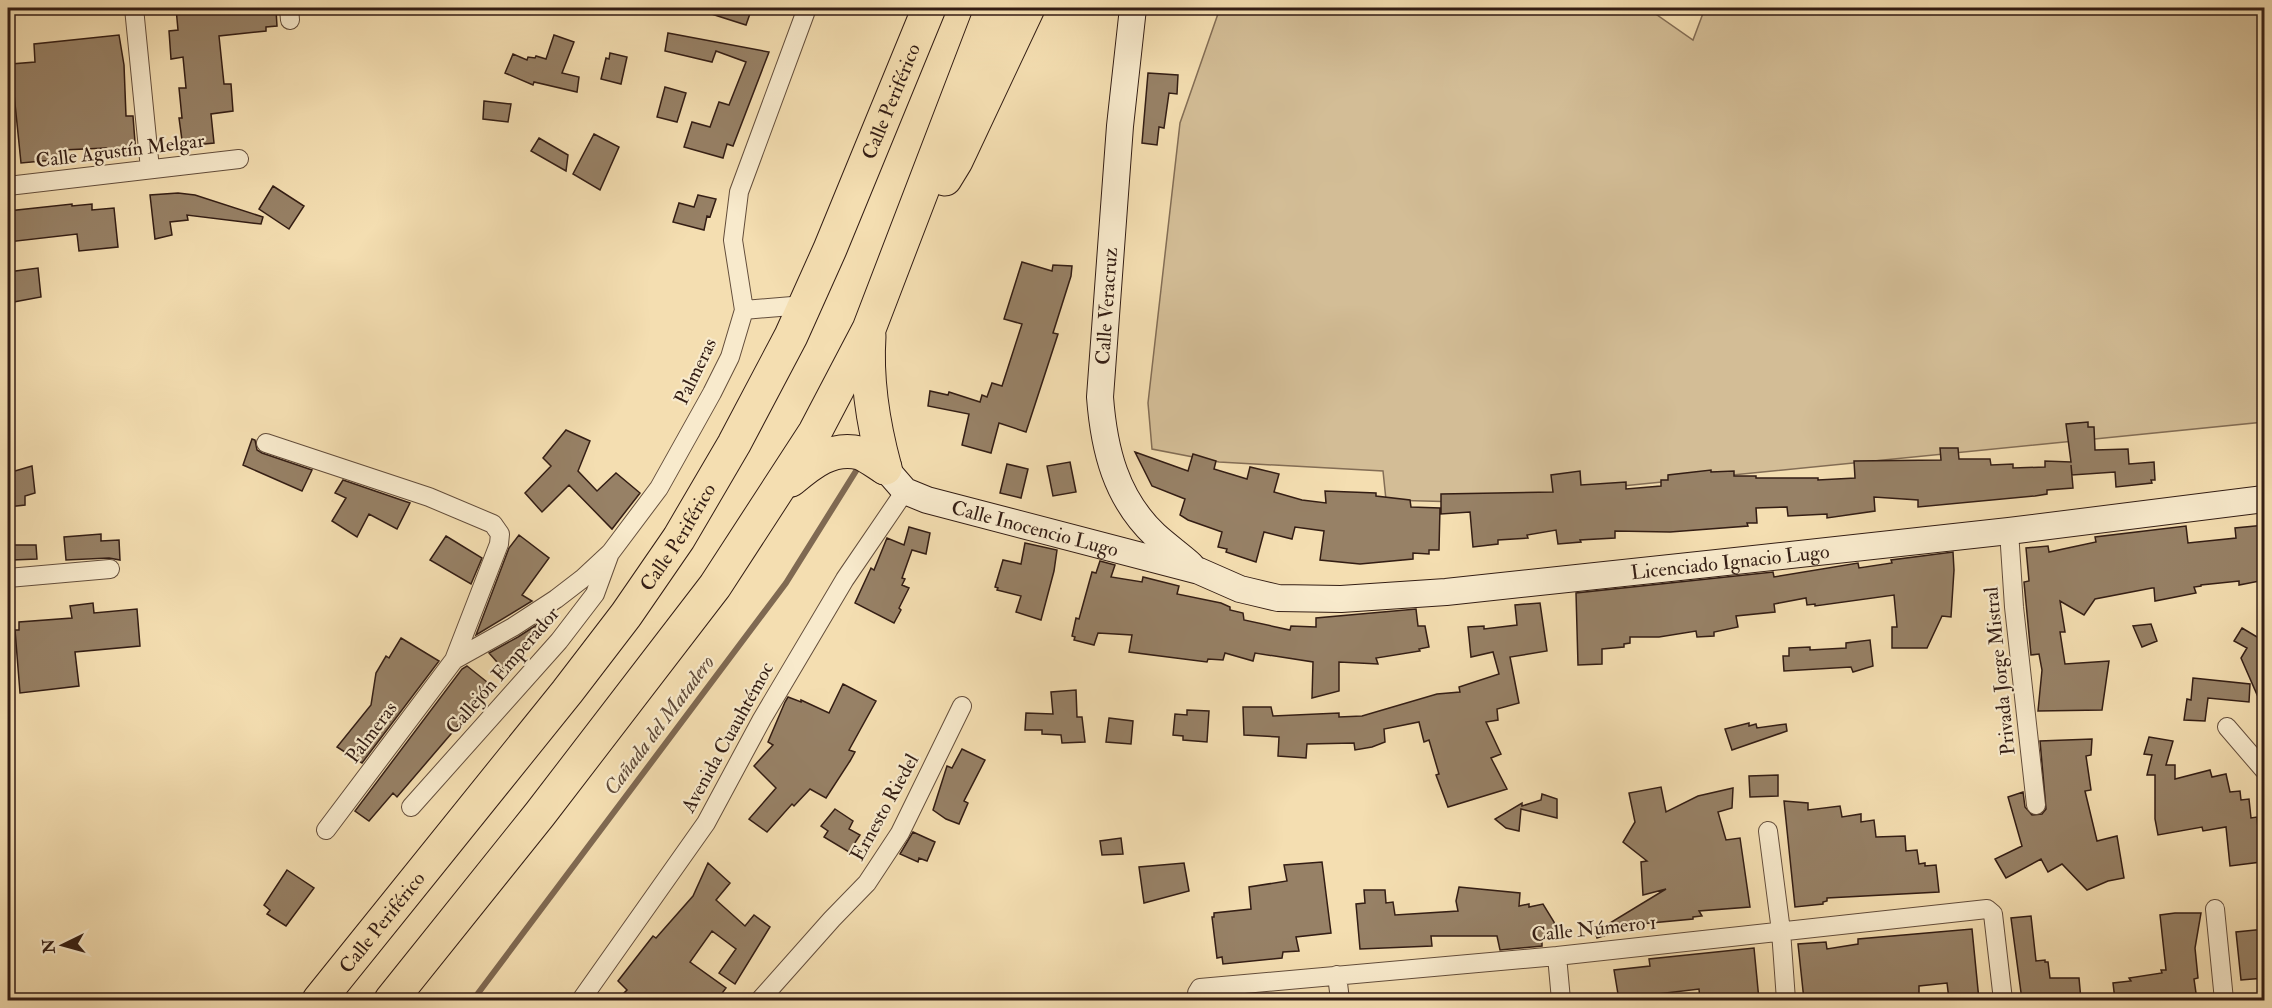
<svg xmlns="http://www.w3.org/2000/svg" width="2272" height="1008" viewBox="0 0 2272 1008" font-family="'IM FELL Double Pica',serif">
	<rect width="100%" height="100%" fill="#f4deb1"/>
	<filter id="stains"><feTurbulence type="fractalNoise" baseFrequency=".00333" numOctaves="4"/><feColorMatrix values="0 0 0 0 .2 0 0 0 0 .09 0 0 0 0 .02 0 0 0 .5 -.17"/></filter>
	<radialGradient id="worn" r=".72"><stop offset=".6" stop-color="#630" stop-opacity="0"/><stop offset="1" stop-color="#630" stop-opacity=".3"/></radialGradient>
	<path fill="#d3bd96" stroke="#836d55" stroke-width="1.5" d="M1220,8H1647L1693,40L1705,8H2264V422L1462,502L1386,500L1383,471L1219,462L1152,449L1148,403L1180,123Z"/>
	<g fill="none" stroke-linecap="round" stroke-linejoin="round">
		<path stroke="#7f6952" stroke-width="6" d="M473,1000L786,583L861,463"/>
	</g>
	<path fill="#978166" stroke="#331d14" stroke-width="1.5" d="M176,8H275L276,10L277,26L266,27V31L219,36L224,84H231L233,111L211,114L214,143L185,146L182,140L179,118H182L179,88H186L183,57L171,59L169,31L178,30Z
		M703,8H752L746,25L702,11Z
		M668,33L769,52L733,146L727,144L723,158L684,147L692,122L710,127L719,102L729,105L746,62L716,51L712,62L665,51Z
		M119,35L124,65L126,116H133L136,155L107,156L106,148L63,150L64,159L21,163L11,64L35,62L34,44Z
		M554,35L574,42L562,73L579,77L577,92L534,82L533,85L505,73L513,54L527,60L528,57L535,58L536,56L546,59Z
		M610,53L627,57L621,84L601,79L606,58L609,59Z
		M1148,73L1178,75L1177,94L1169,93L1164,128L1159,127L1157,145L1142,143Z
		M665,87L686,93L677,122L657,117Z
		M484,101L511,104L508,122L483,119Z
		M594,134L619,147L600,190L573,174Z
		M539,138L568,155L566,171L531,151Z
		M273,186L304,206L289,229L259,209Z
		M178,193L195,195L263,217L261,224L187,215L188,220L170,222L172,235L155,239L150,195Z
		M698,195L716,199L710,217L707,216L704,230L673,222L679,203L694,207Z
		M72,204V206L92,204V210L114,208L118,247L79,251L77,234L8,242V211Z
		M1022,262L1052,271L1053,265L1072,266L1071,276L1053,333L1058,334L1026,432L999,423L991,453L962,445L969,414L928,406L930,391L948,395L949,392L980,402L982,395L987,397L992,383L1002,386L1022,324L1004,319Z
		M38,268L41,297L8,303V272Z
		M2088,422V427H2094L2095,450L2128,449L2129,464L2154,462L2155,480H2151L2152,483L2116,487L2115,472L2072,475L2071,465L2073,488L2047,490V494L2035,496L1918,507V500L1874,497L1875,511L1827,518V514L1788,516L1787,507L1756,508L1757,523H1747L1748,526L1670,532L1615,531V538L1580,540L1581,542L1558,544L1556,530L1527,535L1528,538L1498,540V544L1473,547L1470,512L1441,514V494L1553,492L1551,475L1580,471L1581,485L1626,482V489L1661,486V480H1668V475L1711,470V472L1734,471V476H1756V478H1818V480L1855,478L1854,461L1941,460L1940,448H1958L1959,459H1990L1991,465L2013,464V468L2045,467V461L2071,462L2066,424Z
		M566,430L590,441L578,471L597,491L616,473L640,493L612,529L569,485L542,512L525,493L551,466L543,458Z
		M252,439L255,440L257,450L262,453L312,470L302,491L243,465Z
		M1135,452L1188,471L1193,454L1216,461L1214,469L1247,479L1250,467L1279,474L1274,492L1302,500L1326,503L1325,491L1376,493V496L1410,500L1411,507L1440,508L1439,550H1429V554L1413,553V559L1360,564L1320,560L1324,531L1295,527L1292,539L1264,532L1256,562L1226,552L1227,549L1218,547L1222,532L1188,520L1180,515L1185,499L1152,486Z
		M1070,462L1076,492L1053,496L1047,466Z
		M1007,464L1028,469L1021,498L1000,493Z
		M32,466L35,493L25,496V505L8,507V491H13L8,473Z
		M343,480L410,503L397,529L369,514L357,537L332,521L346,498L335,493Z
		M2265,525V580L2239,585V581L2201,585V586L2194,587L2196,593L2155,601L2154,588H2152L2095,599L2084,615L2060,601L2065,632H2060L2065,664L2109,661L2102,710L2038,711L2042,670L2039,654L2031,655L2024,582L2029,581L2026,548L2048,546L2049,552L2096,542L2095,537L2186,526L2188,543L2236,538L2235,528Z
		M909,527L930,533L926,554L912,550L902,578L905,579L902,585L909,588L899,608L901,610L894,623L855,603L871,568L874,570L887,538L904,545Z
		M101,534V541L119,540L120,560L109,558L66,560L64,537Z
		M519,535L549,558L522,595L532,601L476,635L509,548Z
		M446,536L482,558L471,584L430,560Z
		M1025,543L1057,550L1054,571L1041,620L1016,612L1021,596L997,590L998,588L995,587L1003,560L1021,564Z
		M11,545H36L37,559L12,560Z
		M1953,552L1954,570L1951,617L1942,616L1927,648H1892V627H1897L1894,595L1815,606V604L1807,605L1806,598L1774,604L1775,612L1736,616L1738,627L1714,632V636L1697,637L1696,631L1659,637H1630V643L1624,644V647L1602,649V664L1578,665L1576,593L1773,572L1774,577L1858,563L1859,568L1892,563L1891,560Z
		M1100,561L1115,565L1111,577L1142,582L1143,577L1179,586L1177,594L1221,603L1230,607V610L1243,613L1244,620L1290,630L1291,626L1316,627V618L1416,609L1418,626H1425L1429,647L1419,649L1420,651L1376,658L1378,664L1339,662V691L1312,698L1313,662L1255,653L1253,661L1225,653L1223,660L1208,659L1207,662L1129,652L1132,635L1098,633L1094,645L1074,640L1075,637L1072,636L1076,618L1079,619L1092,572L1096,573Z
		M93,603L94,613L137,609L140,646L75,652L79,686L20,693L15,630H19V622L72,618L70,606Z
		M1540,603L1547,651L1510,657L1519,703L1497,709L1498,720L1486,722L1501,754L1491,758L1507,789L1448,807L1436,775L1439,774L1429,740L1424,742L1419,722L1384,729L1385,742L1372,747L1355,750L1354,743L1307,744L1306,758L1278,756L1279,737L1244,735L1243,707H1271L1273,716L1339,713V717L1362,716L1437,694L1460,692L1459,687L1499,674L1493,652L1471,657L1468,627L1484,626V629L1517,625L1515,605Z
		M552,615L505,671L489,653L518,637Z
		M2151,624L2157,641L2142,647L2133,626Z
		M2242,628L2257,637L2265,628V713L2241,658L2247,648L2234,641Z
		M401,638L439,661L362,763L337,747L371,705L376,673L386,656L389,658Z
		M1870,640L1873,666L1853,672L1851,667L1784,671L1783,656H1789V648L1810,647V650L1846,648V643Z
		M467,666L492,686L397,797L393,793L369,821L355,811L462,669Z
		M2193,678L2250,684L2249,702L2208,698L2205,721L2184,720L2187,699L2191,700Z
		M843,684L876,701L849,750L855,752L850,761L826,798L810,789L794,806L792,804L767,832L749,819L776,788L754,766L773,745L768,742L785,702L788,697L801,702V700L829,713Z
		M1076,690L1077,717H1082L1085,742L1062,743L1061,735L1042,734V730H1025L1026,713L1053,714L1051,692Z
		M1187,710L1209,711L1207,742L1183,740V736L1173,735L1175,714L1187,715Z
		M1109,718L1133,721L1131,744L1106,742Z
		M1749,723V726L1756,724L1757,728L1786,724L1787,731L1732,750L1725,729Z
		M2149,737L2173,741L2166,765H2175V779L2210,770L2212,777L2226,774L2230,792L2240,791L2241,800L2249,799L2251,818L2257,817L2261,862L2230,866L2226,827L2203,831L2202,827L2158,835L2155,819V775H2147L2152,755L2144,754Z
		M2092,739L2091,755L2086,756L2091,790L2085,791L2097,841L2117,836L2124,878L2108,881L2087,890L2062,864L2048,872L2041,859L2006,878L1995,859L2022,846L2008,797L2023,792L2025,807L2032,815L2042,814L2046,809L2040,741Z
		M962,749L985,760L964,801L968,803L959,824L946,819L933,810L947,766L952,768Z
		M1778,775V796L1750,797L1749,776Z
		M1661,787L1666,812L1698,796L1733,788L1732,808L1718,812L1726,840L1740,838L1750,907L1699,911L1702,916L1693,917V919L1640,924L1597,938L1595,932L1666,889L1643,895L1641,862L1647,861L1623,842L1635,822L1629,793Z
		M1542,794L1557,799V818L1521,809L1519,831L1506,828L1495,819L1522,803V806L1541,800Z
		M1784,801L1808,803V810L1840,806L1842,817L1861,814V822L1874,820L1876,837L1905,836L1906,851L1917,850L1919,864L1925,863V866L1936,865L1939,892L1827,898V901L1823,902V904L1795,907Z
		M835,809L853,821L849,829L860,835L849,852L824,837L828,831L821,826Z
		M913,832L935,842L927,861L919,858L918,862L900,854Z
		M1121,838L1123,854L1102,855L1100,841Z
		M1322,862L1331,933L1296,937L1299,951L1283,952L1282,958L1223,964L1222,957L1217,958L1212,917H1214V913L1251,909L1249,887L1287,881L1284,865Z
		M708,863L730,883L716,900L745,926L754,915L770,927L735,984L719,973L736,949L712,931L690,962L726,988L717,1000H617L627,990L618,981L653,936L656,938L693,896Z
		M1184,863L1189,891L1144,903L1139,867Z
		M287,870L314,888L286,926L267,914L270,910L264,905Z
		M1459,887L1520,893L1519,906L1529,904V907L1543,904L1554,922L1556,933L1542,938V946L1500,950L1497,936H1431L1432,946L1360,949L1356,904L1365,903L1364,890H1385L1386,903L1393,902L1395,915L1458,911L1456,901Z
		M2175,913H2201L2195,948L2198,978L2194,979L2197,1000H2115L2113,983L2131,981L2129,978L2162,973L2161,970H2166L2160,915Z
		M2031,916L2036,961L2045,960V962H2048L2050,978H2079L2081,1000H2022L2011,918Z
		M1972,929L1979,1000H1961L1960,997L1949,999L1947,983L1919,986V1000H1804L1798,944L1826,942L1827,949L1858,944V939Z
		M2265,929V978L2241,980L2236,932Z
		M1754,948L1759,1000H1700L1699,989L1658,994L1659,1000H1619L1614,970L1650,966L1649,959Z"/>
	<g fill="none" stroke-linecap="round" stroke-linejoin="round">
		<g stroke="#634d3b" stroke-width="20">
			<path id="street" d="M134,8L150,169
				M289,8L290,20
				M8,186L239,159
				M744,310L804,305
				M266,443L429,497L493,524L500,534L499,544L454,660L326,830
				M2009,531L2014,607L2036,805
				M8,578L110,569
				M454,660L513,627L556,599L582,579L611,552L659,488L712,393L730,357L744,310L733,240L739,192L807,8
				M2227,727L2264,770
				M411,807L559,641L595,594L610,553
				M1768,831L1781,931L1786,1000
				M2215,909L2224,1000
				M1557,956L1561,1000
				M1337,975L1340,1000
				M581,1000L706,823L762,719L845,579L905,491
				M760,1000L832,919L867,883L900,833L962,706
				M1198,1000L1197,993L1200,988L1557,956L1987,909L1993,914L2003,1000"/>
		</g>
		<g stroke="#331d14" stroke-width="28">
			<g id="secondary">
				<path d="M1133,8L1120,126L1100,397C1104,450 1116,498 1155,535C1167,546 1180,555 1191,565"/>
				<path id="s1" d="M885,468L905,491L927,500L1199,571L1240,589L1278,598L1341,599L1446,592L1717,563L2009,531L2264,499"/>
			</g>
		</g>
		<g stroke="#331d14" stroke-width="35">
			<g id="highway">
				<path d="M945,179L956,161L1028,8"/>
				<path d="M869,336C866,381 873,424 885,468"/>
				<path d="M791,480C811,463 832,446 860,453C868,456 877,463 885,468"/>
				<path id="s2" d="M319,1000L567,692L626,615L679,538L734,444L791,336L830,249L929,8"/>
				<path d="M391,1000L540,814L715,586L815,432L869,329L992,8"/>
			</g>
		</g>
		<use href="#street" stroke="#f8eacc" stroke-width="18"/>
		<use href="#secondary" stroke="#f8eacc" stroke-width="26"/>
		<use href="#highway" stroke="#f4deb1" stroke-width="33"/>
	</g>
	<g text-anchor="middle" stroke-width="4.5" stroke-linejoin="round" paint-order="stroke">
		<g font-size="20" fill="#331d14" stroke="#f8eacc">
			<text dy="7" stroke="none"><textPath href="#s2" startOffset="1072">Calle Periférico</textPath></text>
			<text transform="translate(120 150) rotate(-7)" y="7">Calle Agustín Melgar</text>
			<text transform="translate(1106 306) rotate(-86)" y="7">Calle Veracruz</text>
			<text transform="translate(695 371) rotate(-64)" y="7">Palmeras</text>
			<text dy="7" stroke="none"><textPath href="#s1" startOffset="166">Calle Inocencio Lugo</textPath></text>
			<text dy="7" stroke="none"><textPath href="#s2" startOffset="586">Calle Periférico</textPath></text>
			<text dy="7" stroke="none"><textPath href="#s1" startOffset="873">Licenciado Ignacio Lugo</textPath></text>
			<text transform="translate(502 670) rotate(-49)" y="7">Callejón Emperador</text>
			<text transform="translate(1999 671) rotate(-96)" y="7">Privada Jorge Mistral</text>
			<text transform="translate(371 732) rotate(-53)" y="7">Palmeras</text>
			<text transform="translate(727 737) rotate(-61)" y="7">Avenida Cuauhtémoc</text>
			<text transform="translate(884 807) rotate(-61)" y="7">Ernesto Riedel</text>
			<text dy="7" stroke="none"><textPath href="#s2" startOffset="100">Calle Periférico</textPath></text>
			<text transform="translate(1594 928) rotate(-6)" y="7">Calle Número 1</text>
		</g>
		<g font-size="21" font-style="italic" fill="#5f4938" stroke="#f8eacc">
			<text transform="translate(659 725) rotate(-53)" y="7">Cañada del Matadero</text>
		</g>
	</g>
	<rect width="2272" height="1008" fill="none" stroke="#f4deb1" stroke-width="30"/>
	<rect x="9" y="9" width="2254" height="990" fill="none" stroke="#331d14" stroke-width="3"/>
	<rect x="15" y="15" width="2242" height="978" fill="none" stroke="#331d14" stroke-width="1.5"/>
	<g transform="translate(63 945) rotate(265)" stroke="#f8eacc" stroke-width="4.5" paint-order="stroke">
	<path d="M0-4.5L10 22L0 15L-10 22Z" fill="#331d14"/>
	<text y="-9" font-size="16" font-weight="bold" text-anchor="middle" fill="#331d14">N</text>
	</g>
	<rect width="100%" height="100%" filter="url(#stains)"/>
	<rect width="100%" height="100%" fill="url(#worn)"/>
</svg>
